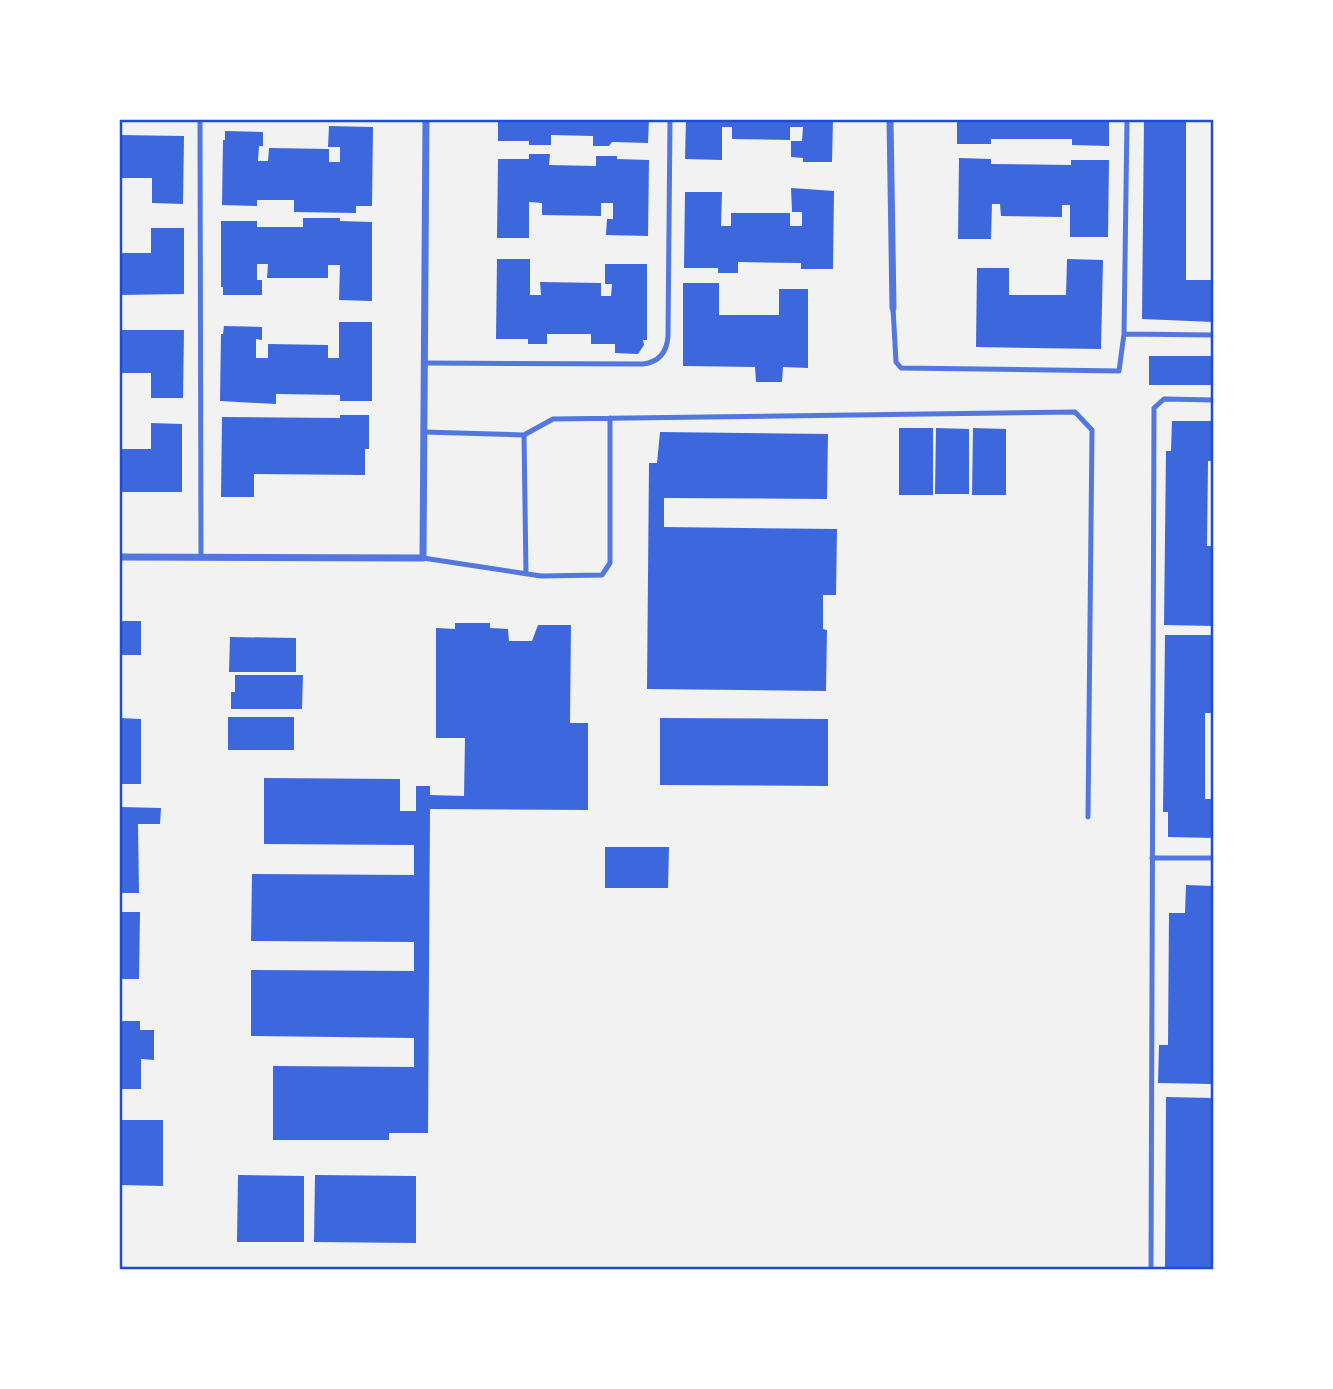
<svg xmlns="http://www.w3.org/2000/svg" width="1333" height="1389" viewBox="0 0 1333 1389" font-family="Lato,sans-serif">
	<rect width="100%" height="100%" fill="#f2f2f2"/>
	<path fill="#3d67dc" d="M498,119H649L648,143L612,142L609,146H593V136L551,135V145H529V141H498Z
		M686,119H833L832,162H803V158L791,157V141H802L803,127H790V140L732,139V127H722V160L685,159Z
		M957,119H1109V146L1072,145V139H991V144H957Z
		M1144,119H1186V280H1214V322L1142,319Z
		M329,126L373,127L372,206H356V213L294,212V200H257V206L222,205L223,140H225V131L263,132V146H259L258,161H268L269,148L329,149V162H340V147H328Z
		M119,135L184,136L183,204L152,203V178H119Z
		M529,154H550L549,165L596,166V156H617V159L649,160L648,236L606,235L607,219H613V203H601V216L542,215V203L529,202V238H497L498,159H529Z
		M959,158L991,159V164L1071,165V160H1109L1108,237H1070V205H1062V217L1001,216L1000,204H992L991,239H958Z
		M791,188L834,191L833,269H801V263L738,262V273H718V268H684L685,192H722L721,226H731V213H790V226H802V212H792Z
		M303,218H340V221L372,222V301L339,300L340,265H328V278H267L268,264H257V280H262V295H223V287H221V221H257V227H303Z
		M151,228H184V294L119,295V253H151Z
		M497,259H530V295H541L540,282L601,283V296H611L612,284H605V264H647V340H643L644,345L638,354L615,353V344H591V334H547V344H528V339H496Z
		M1067,259L1103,260L1101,349L976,347L977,268H1009V295H1066Z
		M683,283H719V315H779V289H808V368L783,367L782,382H756L755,367L683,366Z
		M339,322H372V401H340V395L276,394V404L220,401L221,334H223L224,326L262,327V340L256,339V358H268V344L328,345V358H339Z
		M119,330H184L183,398H151V373H119Z
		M1149,356H1214V385H1149Z
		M340,415H369V449H365V475L254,474V497H221L222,417L340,418Z
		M1172,421H1214V461H1208L1207,546H1214V626L1164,625L1166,451H1171Z
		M151,423L182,424V492H119V449H151Z
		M899,428H933V495H899Z
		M936,428L969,429V494H935Z
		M973,428L1006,429V495H972Z
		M660,432L828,434L827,499L664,498V527L837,529L836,595H823V629L827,630L826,691L647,689L649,463H657Z
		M119,621H141V655H122V687H119Z
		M455,623H490V628L508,629L509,641H532L538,625H571L570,723H588V810L430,809L428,1133H389V1140H273V1066L414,1067V1038L251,1036V970L414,971V942L251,941L252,874L414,875V845L264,844V778L400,779V811H416V786H430V795L464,796L465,738H436V628L455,629Z
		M1165,635H1214V713H1205V799H1214V838L1168,837V812H1163Z
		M230,637L296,638V672H229Z
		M235,675H303L302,709H231V692H235Z
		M228,717H294V750H228Z
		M119,718L141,719V784H119Z
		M660,718L828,719V786L660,785Z
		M121,807L161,808L160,824H138L139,893H119V811Z
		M605,847H669L668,888H605Z
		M1186,885L1214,886L1212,1084L1158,1083L1159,1045H1168L1169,913H1185Z
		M119,912H140L139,979H119Z
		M119,1021H140V1030H154V1060L141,1059V1089H119Z
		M1166,1097L1212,1098L1211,1261H1214V1270L1165,1268Z
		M119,1120H163V1186L119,1185Z
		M238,1175L304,1176V1242H237Z
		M315,1175L416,1176V1243L314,1242Z"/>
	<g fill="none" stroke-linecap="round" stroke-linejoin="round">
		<path stroke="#5277de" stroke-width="5" d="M200,119L201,558
			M893,308L896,362L901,368L1119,371L1124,334L1127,119
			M1124,334L1214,335
			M424,363L643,364C659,362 667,352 668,336L670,119
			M424,432L524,435L553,419L1075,412L1092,430L1088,817
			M524,435L526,574
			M423,558L541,576L602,575L610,563V418
			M1152,858H1214
			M1151,1270L1154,408L1164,399L1214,400"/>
		<path stroke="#5277de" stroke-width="7" d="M890,119L893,308
			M119,557L423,558L426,119"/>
	</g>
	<rect width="1333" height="1389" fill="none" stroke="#ffffff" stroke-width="242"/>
	<rect x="121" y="121" width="1091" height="1147" fill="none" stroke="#1d4ed8" stroke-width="2.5"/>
</svg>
